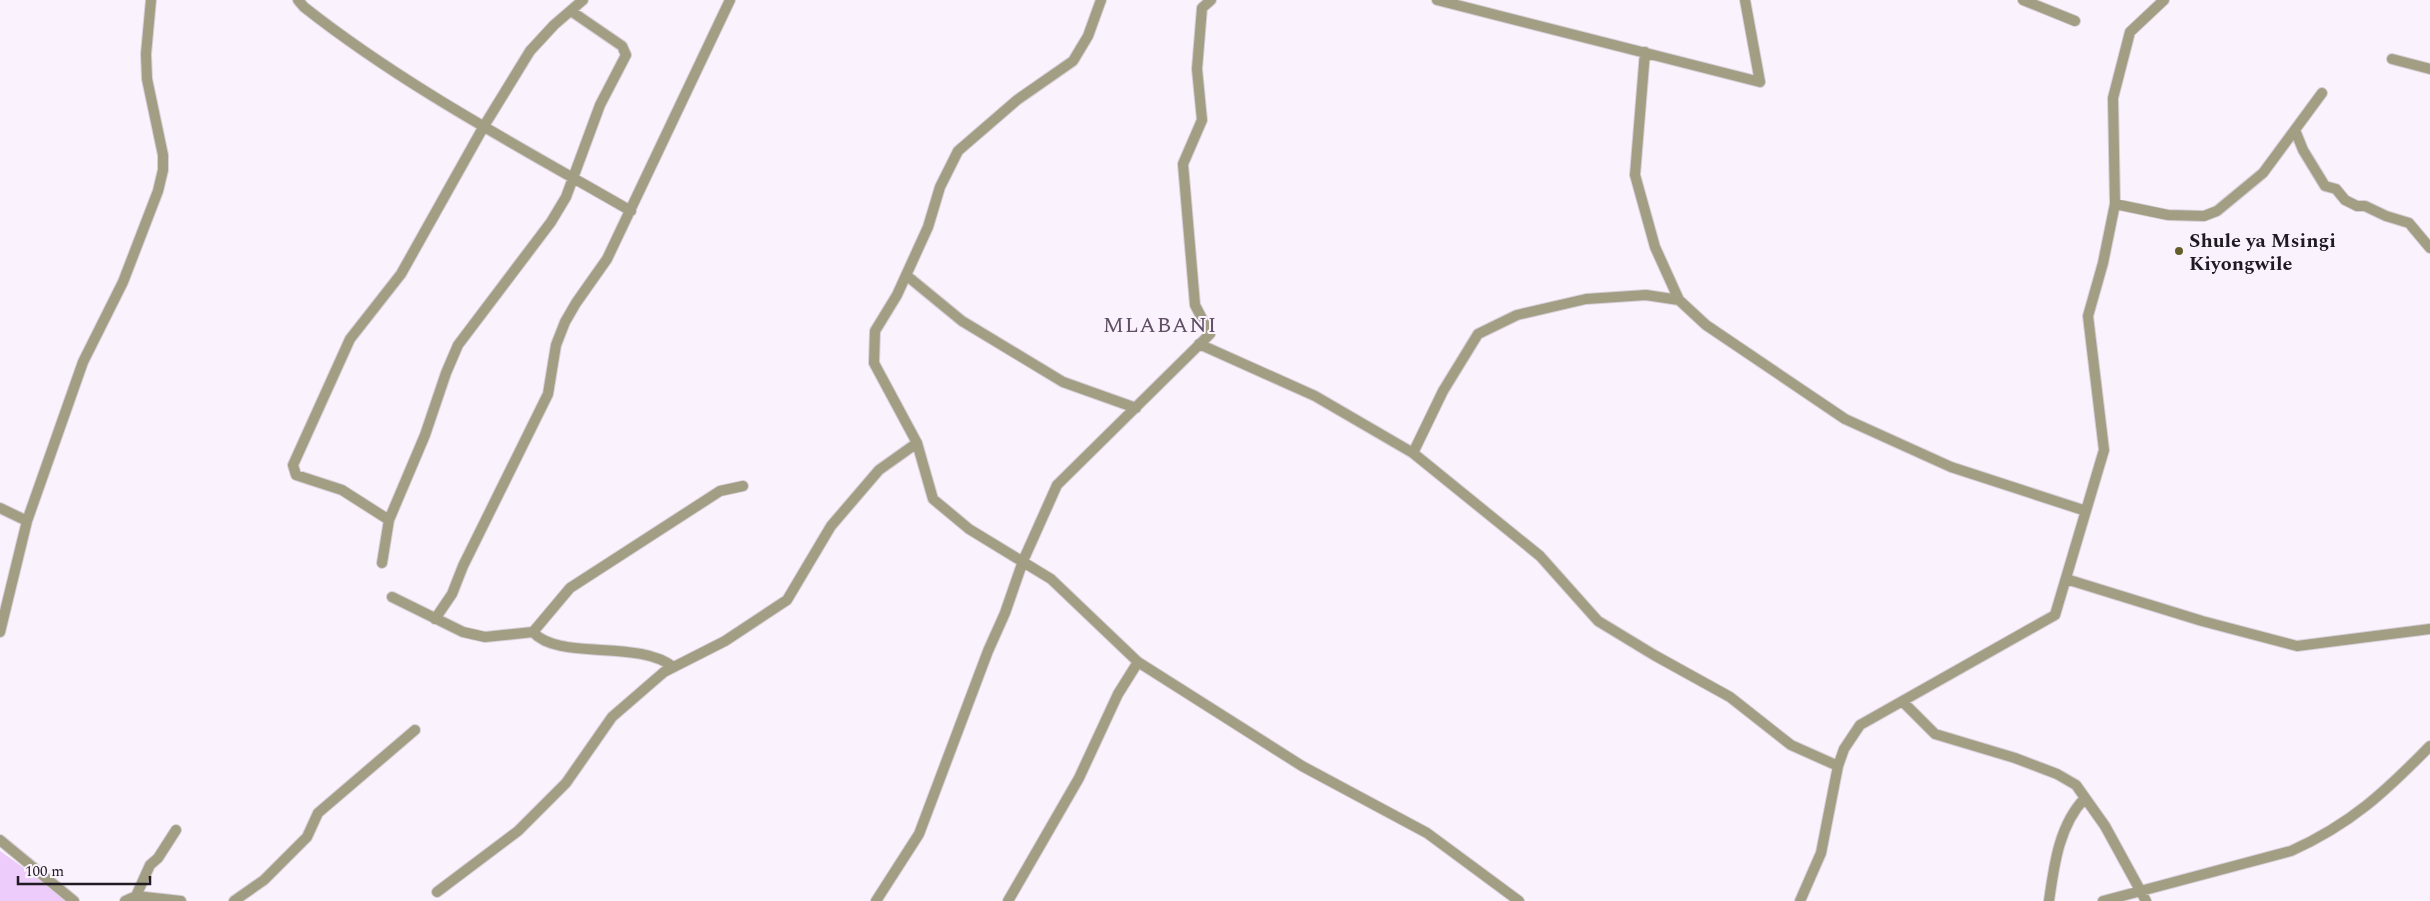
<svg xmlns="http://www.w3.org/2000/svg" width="2430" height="901" viewBox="0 0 2430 901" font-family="Spectral,serif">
	<rect width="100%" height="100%" fill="#faf3fd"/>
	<path fill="#edcbfb" d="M0,851L70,901H0Z"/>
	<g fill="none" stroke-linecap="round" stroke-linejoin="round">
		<g stroke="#d7d0da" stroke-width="12">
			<path id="minor" d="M298,0L304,7C404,86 520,147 631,211
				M1101,0L1088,36L1073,61L1017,100L958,151L940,187L928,227L897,295L875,331L874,363L917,443L933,499L969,529L1051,579L1138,662L1302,766L1427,833L1519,901
				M1437,0L1760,82L1745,0
				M2023,0L2075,21
				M1645,52L1635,175L1655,247L1679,300
				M2392,59L2430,69
				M2295,130L2303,150L2325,186L2336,189L2345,200L2357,206H2365L2386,216L2409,223L2430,248
				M2115,204L2168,215L2204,216L2217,211L2263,173L2322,93
				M906,275L962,321L1063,382L1136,408
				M1199,344L1315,396L1413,453L1540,556L1598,621L1654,655L1730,697L1791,745L1838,766
				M1413,453L1443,391L1478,334L1517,315L1586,299L1646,295L1679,300L1706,325L1845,419L1951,467L2086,511
				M0,508L27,521
				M389,520L342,490L296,475L293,465L350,339L401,274L484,126L530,51L554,25L583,0
				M382,563L389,520L425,435L446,373L458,345L551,222L566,197L600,105L626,55L622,46L571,11
				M2066,579L2202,621L2297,646L2430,629
				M392,597L463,632L485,637L533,632L570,588L720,491L743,486
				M435,619L452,594L463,566L548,394L556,345L565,322L576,303L607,259L730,0
				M0,632L27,521L83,362L123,282L158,191L163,170V155L147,79L146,54L151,0
				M533,632C558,661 639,639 673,667
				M1903,702L1935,734L2015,758L2057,774L2076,785L2105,826L2146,901
				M0,840L74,901
				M437,892L518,831L566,783L612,717L664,672L725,641L787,600L831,526L879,470L917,443
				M136,896L150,865L158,858L176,830
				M125,901L136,896L181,901
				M234,901L264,880L307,837L318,813L415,730
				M876,901L919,834L988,651L1005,613L1023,561L1057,485L1210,334L1195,305L1183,164L1202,120L1197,69L1202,8L1211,0
				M1008,901L1079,778L1118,694L1138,662
				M1800,901L1821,853L1838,766L1844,749L1860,725L2055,615L2104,450L2088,316L2103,263L2115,204L2113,98L2130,32L2164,0
				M2049,901C2054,865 2059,825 2085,798
				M2103,901L2291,851C2351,824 2385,792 2430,746"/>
		</g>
		<use href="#minor" stroke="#a29e83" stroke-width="10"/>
	</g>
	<circle fill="#655e2a" stroke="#faf3fd" stroke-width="2" cx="2179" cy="251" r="5"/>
	<g text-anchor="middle" stroke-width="4" stroke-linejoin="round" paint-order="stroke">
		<g font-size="20" font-weight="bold" fill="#201a22" stroke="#faf3fd" text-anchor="start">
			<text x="2189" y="247">Shule ya Msingi<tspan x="2189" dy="23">Kiyongwile</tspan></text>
		</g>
		<g font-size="22" letter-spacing="1" fill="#5f5065" stroke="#faf3fd">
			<text x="1160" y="332">MLABANI</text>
		</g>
	</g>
	<path d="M18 876v8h132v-8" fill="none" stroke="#201a22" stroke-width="2.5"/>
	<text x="25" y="876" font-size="15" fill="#201a22" stroke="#faf3fd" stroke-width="4" paint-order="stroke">100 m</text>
</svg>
